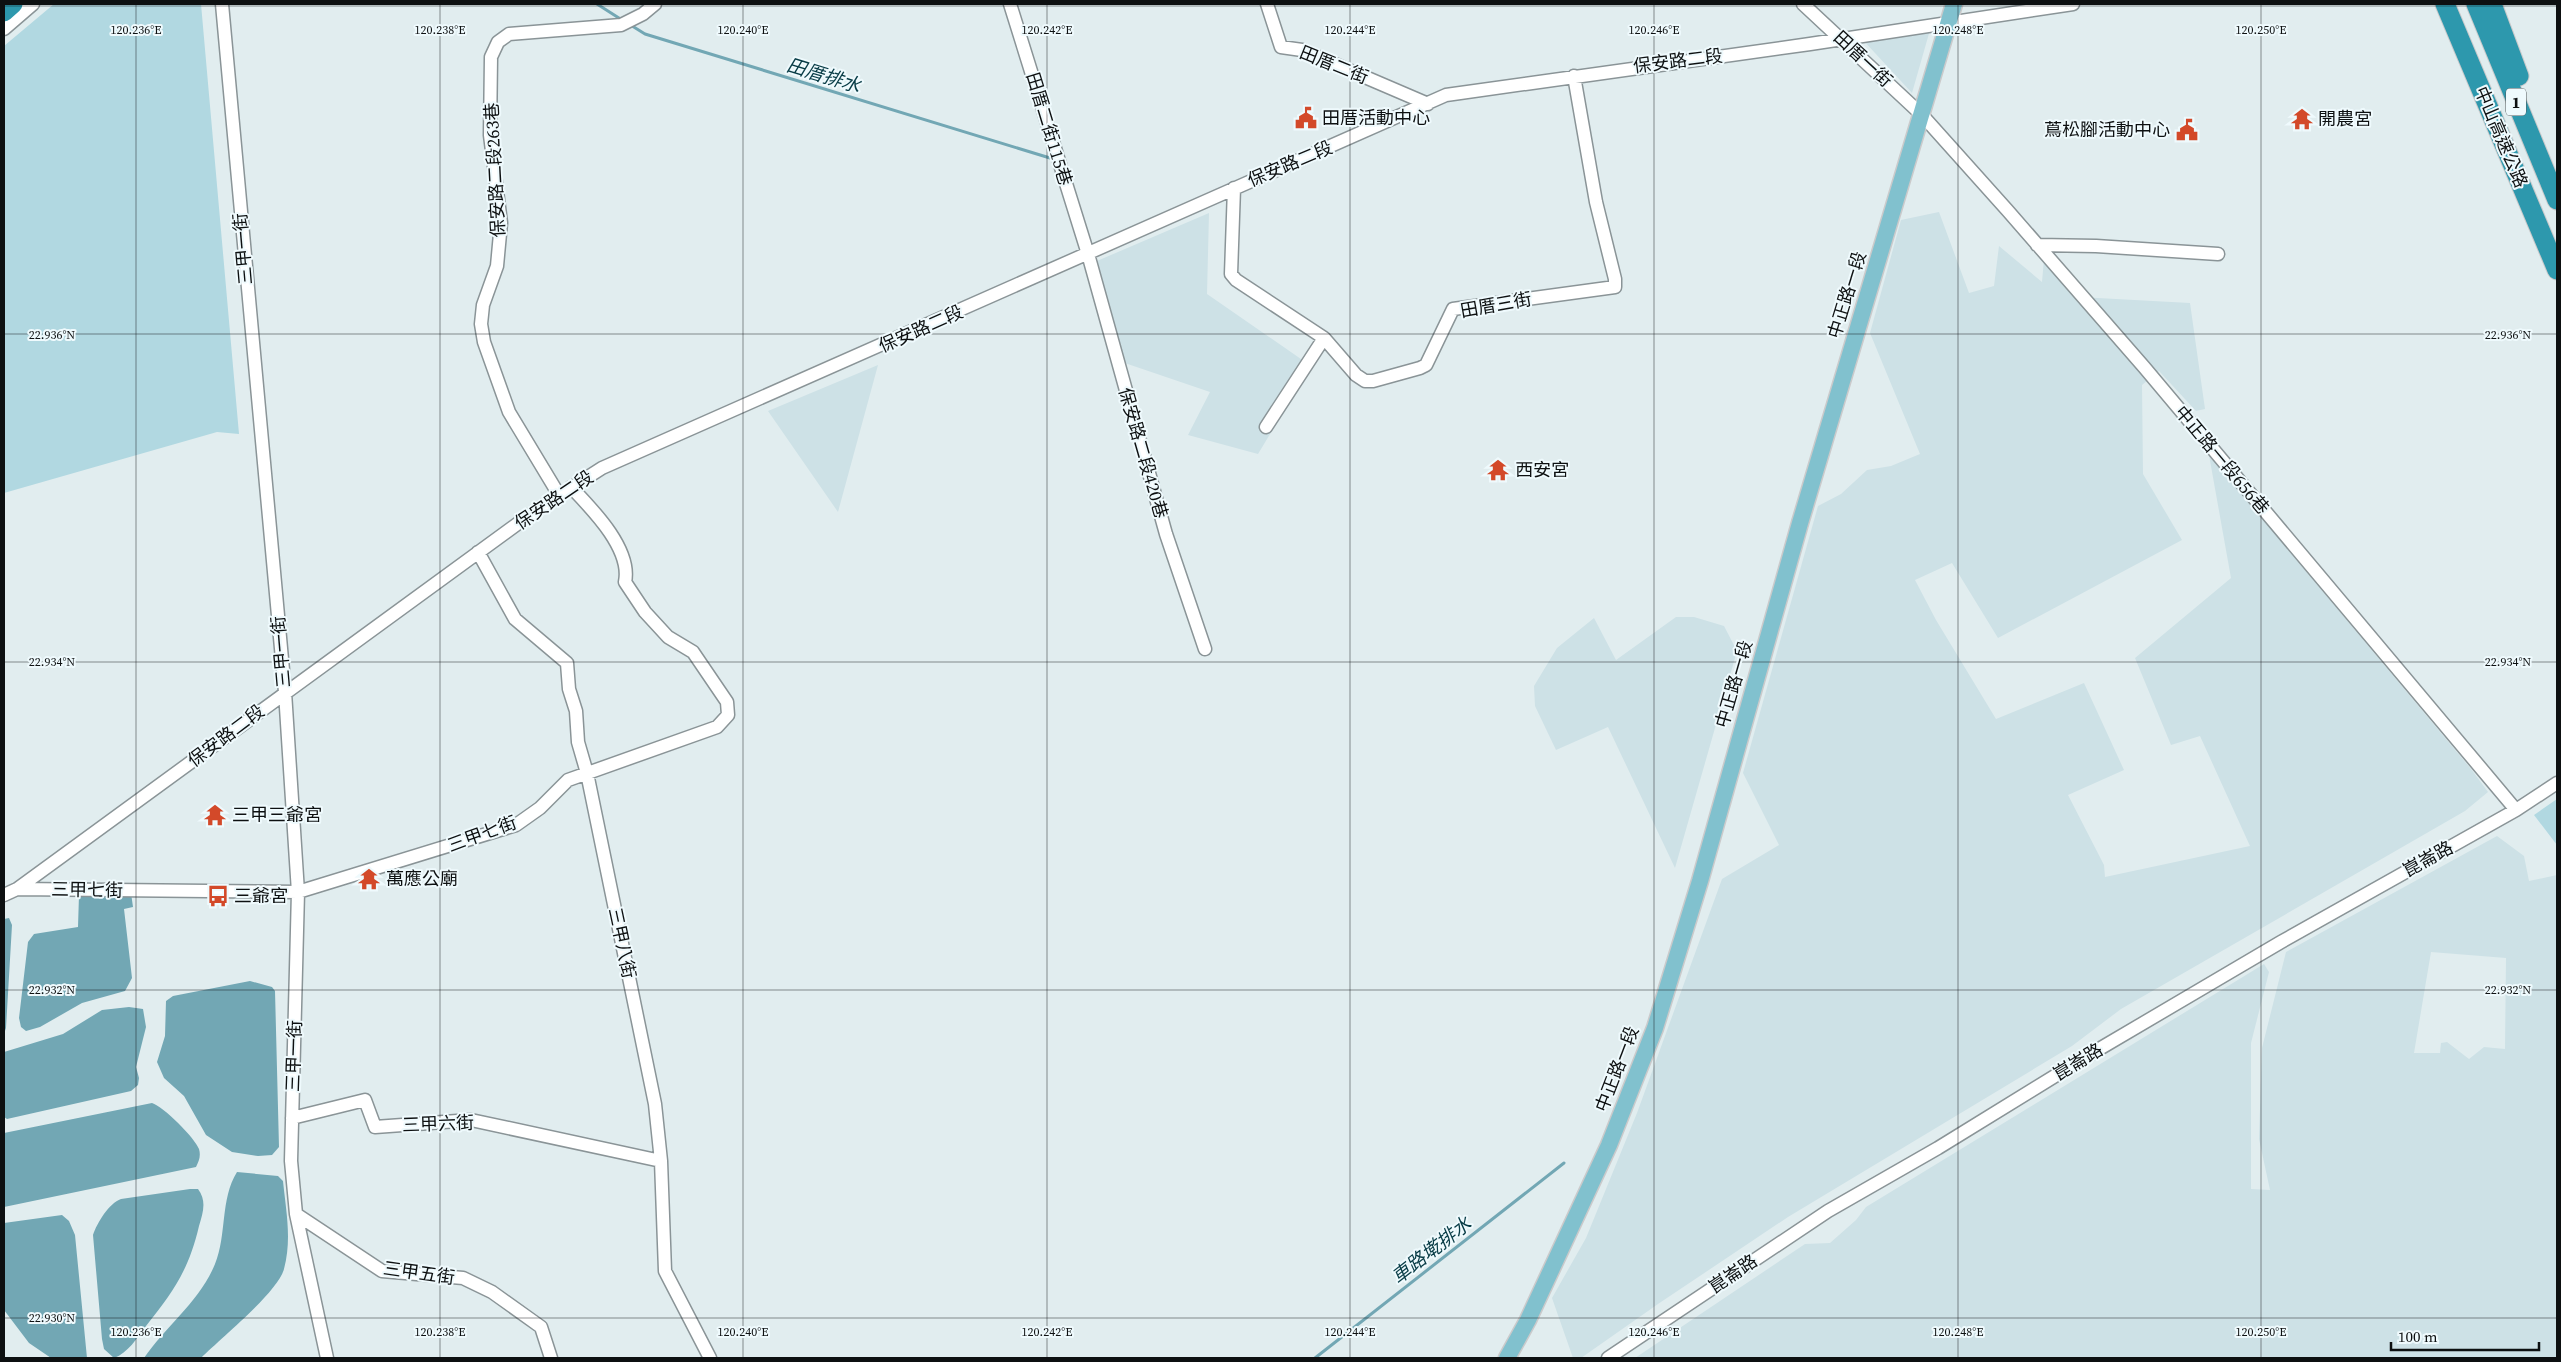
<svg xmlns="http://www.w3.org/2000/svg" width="2561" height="1362" viewBox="0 0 2561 1362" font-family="'Source Serif 4','Noto Sans TC',serif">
	<rect width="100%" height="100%" fill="#e1edef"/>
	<path fill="#cde1e6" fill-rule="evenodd" d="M1930,30L1912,93L1862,39Z
		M1939,212L1969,293L1994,286L1999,246L2042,282L2044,259L2079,297L2190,303L2205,409L2196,411L2159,371L2142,385L2143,474L2182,540L1998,638L1952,563L1915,580L1936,620L1996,719L2084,683L2124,770L2068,795L2104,865L2105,877L2250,846L2200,736L2171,745L2135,658L2231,578L2209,455L2471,769L2488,792L2465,811L2121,1009L2072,1046L1788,1217L1658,1304L1581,1358H1573L1552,1298L1586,1238L1637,1113L1722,879L1779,845L1743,773L1818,506L1841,494L1867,470L1891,466L1920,454L1870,333L1901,220Z
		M1209,213L1207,294L1311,366L1258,454L1188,435L1210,392L1113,359L1090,264Z
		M878,365L838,512L768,411Z
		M1676,617H1694L1724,626L1737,651L1675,868L1608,727L1556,750L1535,706L1534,686L1557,648L1594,618L1616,660Z
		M2497,836L2524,856L2529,881L2557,875V1358H1635L1805,1244L1830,1243L1856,1220L1866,1207L2264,964L2269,972L2251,1043V1189L2270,1190L2259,1139L2262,1048L2286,952ZM2431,952L2506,958L2505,1049L2484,1047L2469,1059L2447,1042L2441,1043L2440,1053H2414Z"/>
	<path fill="#b1d8e1" d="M54,4H201L239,434L217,432L4,493V46Z
		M2557,799V845L2534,815Z"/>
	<path fill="#72a7b4" d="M131,893L133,907L124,909L132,978L125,991L82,1003L40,1027L26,1031L21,1027L19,1018L28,942L34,934L78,927L79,895Z
		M9,918L12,925L6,1028L4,1034V919Z
		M250,981L272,987L275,991L279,1147L272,1155L258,1156L232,1152L206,1135L184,1096L164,1078L157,1062L165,1036L166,1001L173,996Z
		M129,1007L143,1009L146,1027L136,1067L139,1078L138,1085L131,1091L7,1119L4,1117V1052L63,1034L102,1010Z
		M152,1103C163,1106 195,1138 199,1149C201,1156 199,1161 196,1167L4,1207V1133Z
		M237,1172L278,1176L283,1181C286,1211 292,1239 284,1269C278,1292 220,1339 201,1358H144C166,1326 200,1301 215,1264C227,1235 220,1199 237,1172Z
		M190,1189H198C207,1201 203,1213 199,1226C189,1269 174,1291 146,1326C137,1338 128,1353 114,1358L104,1349L102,1339L93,1235C97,1223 109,1203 121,1199Z
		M62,1215L69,1221L75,1235L87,1358H51L29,1343L4,1310V1223Z"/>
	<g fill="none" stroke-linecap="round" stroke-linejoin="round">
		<path stroke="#72a7b4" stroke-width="3" d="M597,4L622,20
			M629,24L645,34L1050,158
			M1315,1358L1564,1163"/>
		<g stroke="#8a9497" stroke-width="15">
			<path id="minor" d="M222,4L285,692L298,892L291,1161L296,1214L327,1358
				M1010,4L1088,254L1166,534L1205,649
				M1267,4L1281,47L1302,50L1428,104
				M1803,4L1922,115L2008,211L2144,367L2516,810
				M4,29L33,4
				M1234,188L1231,274L1236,280L1324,338L1356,375L1365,381H1373L1420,368L1426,365L1453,309L1615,287V279L1596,202L1574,76
				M2037,245L2096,246L2218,254
				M1266,427L1324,338
				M559,495L509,412L484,342L481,324L483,305L497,266L501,223L490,135L491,57L498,42L509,34L621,25L643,14L655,4
				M478,552L515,619L567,663L569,689L576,711L578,742L587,773L655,1104L661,1161L665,1271L710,1358
				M17,889L298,892L516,825L540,808L568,780L717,727L728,715L727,702L693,652L668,637L645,612L625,582C632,549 592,509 571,487
				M4,895L17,889L535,511L602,468L1446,95L1810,44L2073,4
				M292,1118L365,1100L375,1127L471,1120L661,1161
				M296,1214L382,1271L463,1278L492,1292L541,1327L551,1358
				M1608,1358L1828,1211L1938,1148L2089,1055L2281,942L2516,810L2557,783"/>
		</g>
		<g stroke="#cacacb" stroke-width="19">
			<path id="major" d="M1507,1358L1528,1320L1609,1145L1655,1028L1700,881L1800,523L1954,4"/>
		</g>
		<g stroke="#cacacb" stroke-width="21">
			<path id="highway" d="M2445,4L2557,270
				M2476,4L2557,200
				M2492,4L2519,76
				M4,12L13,4"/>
		</g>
		<use href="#minor" stroke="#fff" stroke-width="12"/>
		<use href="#major" stroke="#81c1ce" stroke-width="16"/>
		<use href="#highway" stroke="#2d98ad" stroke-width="19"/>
	</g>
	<path fill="none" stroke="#0d1011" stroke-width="1" stroke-opacity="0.45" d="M136,4V1358M440,4V1358M743,4V1358M1047,4V1358M1350,4V1358M1654,4V1358M1958,4V1358M2261,4V1358M4,6H2557M4,334H2557M4,662H2557M4,990H2557M4,1318H2557"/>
	<defs>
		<g id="civic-bare" transform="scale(1.725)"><path d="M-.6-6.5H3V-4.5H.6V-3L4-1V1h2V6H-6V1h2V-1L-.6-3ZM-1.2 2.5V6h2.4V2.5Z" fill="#d34929" stroke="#effafd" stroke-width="2.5" paint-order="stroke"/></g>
		<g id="temple-bare" transform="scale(1.725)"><path d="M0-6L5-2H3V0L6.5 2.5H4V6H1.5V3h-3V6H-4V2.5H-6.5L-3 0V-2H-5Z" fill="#d34929" stroke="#effafd" stroke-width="2.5" paint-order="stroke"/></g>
		<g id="bus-bare" transform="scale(1.725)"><path d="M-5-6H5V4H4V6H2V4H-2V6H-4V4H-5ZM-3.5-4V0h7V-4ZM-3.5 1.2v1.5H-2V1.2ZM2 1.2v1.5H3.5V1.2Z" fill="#d34929" stroke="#effafd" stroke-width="2.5" paint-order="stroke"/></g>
	</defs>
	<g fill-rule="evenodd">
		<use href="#civic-bare" x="1306" y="118"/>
		<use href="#temple-bare" x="2302" y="119"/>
		<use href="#civic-bare" x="2187" y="130"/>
		<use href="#temple-bare" x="1498" y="470"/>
		<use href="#temple-bare" x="215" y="815"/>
		<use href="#temple-bare" x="369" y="879"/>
		<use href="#bus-bare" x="218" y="896"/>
	</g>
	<g text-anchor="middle" stroke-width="4" stroke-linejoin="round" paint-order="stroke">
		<rect fill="#effafd" stroke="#515658" stroke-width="1" x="2506" y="88.5" width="20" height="27" rx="4"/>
		<g font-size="16" font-weight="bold" fill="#0d1011">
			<text x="2516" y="108">1</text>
		</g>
		<g font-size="18" fill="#0d1011" stroke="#effafd">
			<text transform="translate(1863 59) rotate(43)" y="6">田厝一街</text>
			<text transform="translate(1678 61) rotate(-7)" y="6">保安路二段</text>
			<text transform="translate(1334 65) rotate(22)" y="6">田厝二街</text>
			<text transform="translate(1049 129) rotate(73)" y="6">田厝二街115巷</text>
			<text transform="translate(2501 137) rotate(67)" y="6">中山高速公路</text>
			<text transform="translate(1290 164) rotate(-23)" y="6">保安路二段</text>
			<text transform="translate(495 170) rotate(-93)" y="6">保安路二段263巷</text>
			<text transform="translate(243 249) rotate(-95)" y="6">三甲一街</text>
			<text transform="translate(1847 295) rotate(-73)" y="6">中正路一段</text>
			<text transform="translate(1496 305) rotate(-10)" y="6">田厝三街</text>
			<text transform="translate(921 329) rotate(-24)" y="6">保安路二段</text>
			<text transform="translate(1143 453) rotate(74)" y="6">保安路二段420巷</text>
			<text transform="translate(2222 460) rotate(50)" y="6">中正路一段656巷</text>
			<text transform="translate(554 500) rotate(-34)" y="6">保安路二段</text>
			<text transform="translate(281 652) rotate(-95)" y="6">三甲一街</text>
			<text transform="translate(1734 684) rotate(-74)" y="6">中正路一段</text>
			<text transform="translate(226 736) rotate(-37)" y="6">保安路二段</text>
			<text transform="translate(482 834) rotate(-20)" y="6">三甲七街</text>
			<text transform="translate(2428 859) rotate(-29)" y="6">崑崙路</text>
			<text transform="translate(87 890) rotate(1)" y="6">三甲七街</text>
			<text transform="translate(622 943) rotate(78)" y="6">三甲八街</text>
			<text transform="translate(294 1056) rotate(-88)" y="6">三甲一街</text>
			<text transform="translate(2078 1062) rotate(-31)" y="6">崑崙路</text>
			<text transform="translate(1617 1069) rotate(-69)" y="6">中正路一段</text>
			<text transform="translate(438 1124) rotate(-2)" y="6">三甲六街</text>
			<text transform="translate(419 1273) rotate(8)" y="6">三甲五街</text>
			<text transform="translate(1733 1274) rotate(-34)" y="6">崑崙路</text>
		</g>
		<g font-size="18" fill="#0d1011" stroke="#effafd" text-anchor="start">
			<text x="1322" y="124">田厝活動中心</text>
			<text x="2318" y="125">開農宮</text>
			<text x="2170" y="136" text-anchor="end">蔦松腳活動中心</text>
			<text x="1515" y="476">西安宮</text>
			<text x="232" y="821">三甲三爺宮</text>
			<text x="386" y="885">萬應公廟</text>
			<text x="234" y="902">三爺宮</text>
		</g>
		<g font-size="19" font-style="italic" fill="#073b45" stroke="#effafd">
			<text transform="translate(824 75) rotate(17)" y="7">田厝排水</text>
			<text transform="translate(1431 1250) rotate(-38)" y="7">車路墘排水</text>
		</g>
	</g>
	<g font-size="12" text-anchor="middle" fill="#0d1011" stroke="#effafd" stroke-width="4" stroke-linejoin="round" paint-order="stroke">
		<text x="136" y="34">120.236°E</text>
		<text x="440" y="34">120.238°E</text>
		<text x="743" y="34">120.240°E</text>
		<text x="1047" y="34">120.242°E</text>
		<text x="1350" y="34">120.244°E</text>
		<text x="1654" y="34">120.246°E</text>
		<text x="1958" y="34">120.248°E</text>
		<text x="2261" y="34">120.250°E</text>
		<text x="52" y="339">22.936°N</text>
		<text x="2508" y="339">22.936°N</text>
		<text x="52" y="666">22.934°N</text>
		<text x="2508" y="666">22.934°N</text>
		<text x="52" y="994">22.932°N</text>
		<text x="2508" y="994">22.932°N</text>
		<text x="52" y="1322">22.930°N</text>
		<text x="136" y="1336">120.236°E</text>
		<text x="440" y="1336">120.238°E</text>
		<text x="743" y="1336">120.240°E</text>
		<text x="1047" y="1336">120.242°E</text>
		<text x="1350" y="1336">120.244°E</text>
		<text x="1654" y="1336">120.246°E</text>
		<text x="1958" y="1336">120.248°E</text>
		<text x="2261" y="1336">120.250°E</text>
	</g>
	<rect width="2561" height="1362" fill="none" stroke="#0d1011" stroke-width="10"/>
	<path d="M2391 1342v8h148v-8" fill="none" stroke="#0d1011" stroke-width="2.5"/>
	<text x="2398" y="1342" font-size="15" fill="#0d1011" stroke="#effafd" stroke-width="4" paint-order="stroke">100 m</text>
</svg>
